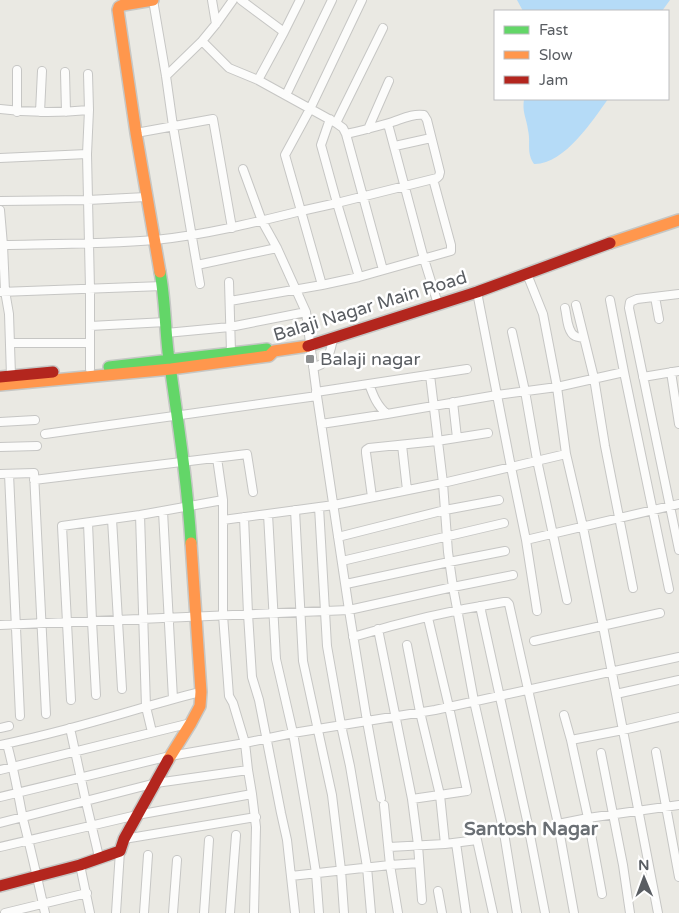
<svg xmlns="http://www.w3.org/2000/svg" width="679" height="913" viewBox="0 0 679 913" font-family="'Varela Round',sans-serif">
	<rect width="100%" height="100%" fill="#eae9e3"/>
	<path fill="#b5dbf7" d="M517,0H670L662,11H523Z
		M524,99H608C593,120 564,165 534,164C526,152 531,143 528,130C526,116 522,113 524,99Z"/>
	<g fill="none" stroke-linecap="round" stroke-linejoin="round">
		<g stroke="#c6c6c4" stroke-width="10">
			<path id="street" d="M153,0L166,76L173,126L200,284
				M212,0L216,24
				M241,0L284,32
				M202,41L229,68L258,80L336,123L343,128L346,134C361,131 375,127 389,123C400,120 412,113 424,115L427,120L440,172L439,176L437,178L337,203L301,211L285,155L310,109L362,0
				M65,72L66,112
				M166,76L202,41L216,24L233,0
				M258,80L284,32L300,0
				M286,95L332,0
				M0,109C30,113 59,113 89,110L88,74
				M89,110L87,154L90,289V369
				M17,112V70
				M40,112L42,71
				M330,119L321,145L337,203L359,277
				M336,123L383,28
				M388,124L424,259L438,304
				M368,129L389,81
				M136,133L213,119L232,228
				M346,134L383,270
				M395,146L431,138
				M0,158L87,154
				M243,169L262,221L277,248L306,312L317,396L349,610L367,721L381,798
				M0,201L88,200L146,197
				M0,210L3,245L5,291L9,314L11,376
				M3,245C54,244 105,244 155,240C205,235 253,223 301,211L322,285L230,301
				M197,265L277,248
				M527,274L543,314L557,387L566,454L583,527L603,626L658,913
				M229,282L231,352
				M322,285L359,277L451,251V245L433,179
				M0,292L163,286
				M477,292L511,467L566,454
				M679,294L637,299L630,302L629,308L679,550
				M655,297L659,319
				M576,305L594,378L605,446L633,588
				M565,308C567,316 567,332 575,336C576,337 584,338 584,338
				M90,326L166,322
				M512,332L525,391L537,460L567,600
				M166,333L230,327L306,312
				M10,343H90
				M313,367C329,365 330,352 333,339
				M624,372L669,589
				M671,372L679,424
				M430,375L443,483L448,552L453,587L474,701L504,833L517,913
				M643,377L679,371
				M369,384C373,395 377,406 387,414L497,395L557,387L624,372L610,300
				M316,392L467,369
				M453,402L457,438
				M0,422L35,420
				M321,424L387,414
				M45,434L317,396
				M402,445L407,490
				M0,447L37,446
				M217,458L223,500V615L229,696L233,703L245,743L293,733L435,710L679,657
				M0,474L34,473L46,714
				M9,474L20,716
				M34,480L247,454L253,492
				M372,497L366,453V450L369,448L437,441L488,433
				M319,507L327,646L341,725L350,766L367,867L371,913
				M295,510L303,661L332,795L341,870L344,913
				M163,511L173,699
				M268,514L276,659L293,733L307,815L316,873L319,913
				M140,515L146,707L152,732
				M244,517L248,614L252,677L259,700L281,813L287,840L295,913
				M112,519L122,689
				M223,520L334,505L443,483L511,467L526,540L679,504
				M88,523L92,621L96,695
				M338,537L445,510L499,500
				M526,540L537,611
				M342,561L504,523
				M346,584L449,562L505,551
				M480,606L528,825L545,913
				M0,625L349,610L453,587L513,575
				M378,629L412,799L418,845L422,900
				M353,637C402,622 453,610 504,602H507L509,604L558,824L574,913
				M534,641L660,613
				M407,645L420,712L440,795L445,844
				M616,694L679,680
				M71,700L62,526L140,515L223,500
				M564,715L571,740
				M0,728L9,726
				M70,728L86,802L99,857
				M7,744C14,769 18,794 23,819C31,850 38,881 45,913
				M0,745C49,735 98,721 145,707C164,702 182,696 201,692
				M656,752L679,877
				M601,753L623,865L630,913
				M0,770L191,723
				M0,797L170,756L245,743L248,770L252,794
				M412,799L467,791L449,707L428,618
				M0,823L156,783L248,770
				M558,824L588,818L679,805
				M124,839L256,817
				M456,843L466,913
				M0,847L137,815L252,794L256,827L254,913
				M389,847L445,844L477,840L493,913
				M80,865L90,913
				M291,876L390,865L384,805
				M438,891L442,913
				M602,894L588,818L571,740L623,730L679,717
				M5,913L87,893
				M116,913L120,851
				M144,913L148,855
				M173,913L177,860
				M204,913L209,840
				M230,913L236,835
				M398,913L390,865L419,863"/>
		</g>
		<g stroke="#c6c7c5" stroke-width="14">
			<path id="fast" d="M160,272C165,298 165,325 168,352C177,415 187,479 191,543
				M109,367L267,349"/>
		</g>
		<g stroke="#c6c7c5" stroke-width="14">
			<path id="slow" d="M153,0L123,5L119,7L118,10L136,133L160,272
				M610,243L679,220
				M0,385L171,369L269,356L274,351L308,346
				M168,760L191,723L200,706L201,692L191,543"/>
		</g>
		<g stroke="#c6c7c5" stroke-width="14">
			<path id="jam" d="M308,346L477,292L610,243
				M0,377L53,372
				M0,886L80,865L120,851L124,839L168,760"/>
		</g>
		<use href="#street" stroke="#fcfcfb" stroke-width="8"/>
		<use href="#fast" stroke="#63d668" stroke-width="11"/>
		<use href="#slow" stroke="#ff974d" stroke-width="11"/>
		<use href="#jam" stroke="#b3261e" stroke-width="11"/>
	</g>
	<rect fill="#8c8e8f" stroke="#fff" stroke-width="2" x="305" y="354" width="10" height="10" rx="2.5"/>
	<g text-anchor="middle" stroke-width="5" stroke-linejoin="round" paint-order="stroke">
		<g font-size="18" fill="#595d62" stroke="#fff">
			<text transform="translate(370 306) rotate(-17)" y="6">Balaji Nagar Main Road</text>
		</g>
		<g font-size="18" fill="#595d62" stroke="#fff" text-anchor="start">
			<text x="320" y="365">Balaji nagar</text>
		</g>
		<g font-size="19" font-weight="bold" fill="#6a6f74" stroke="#fff">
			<text x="531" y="835">Santosh Nagar</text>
		</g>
	</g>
	<rect x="494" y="10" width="175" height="90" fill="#ffffff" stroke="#bdbec0"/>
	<rect x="504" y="26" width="25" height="8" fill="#63d668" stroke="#bdbec0"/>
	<text x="539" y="35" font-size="15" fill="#595d62">Fast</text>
	<rect x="504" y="51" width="25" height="8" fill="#ff974d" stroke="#bdbec0"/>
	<text x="539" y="60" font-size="15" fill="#595d62">Slow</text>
	<rect x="504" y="76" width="25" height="8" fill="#b3261e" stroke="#bdbec0"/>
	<text x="539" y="85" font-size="15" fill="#595d62">Jam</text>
	<g transform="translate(644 878) rotate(359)" stroke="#ffffff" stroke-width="4" paint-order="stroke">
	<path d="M0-4L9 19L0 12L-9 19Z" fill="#595d62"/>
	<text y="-8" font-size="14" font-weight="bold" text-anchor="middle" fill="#595d62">N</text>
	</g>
</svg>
